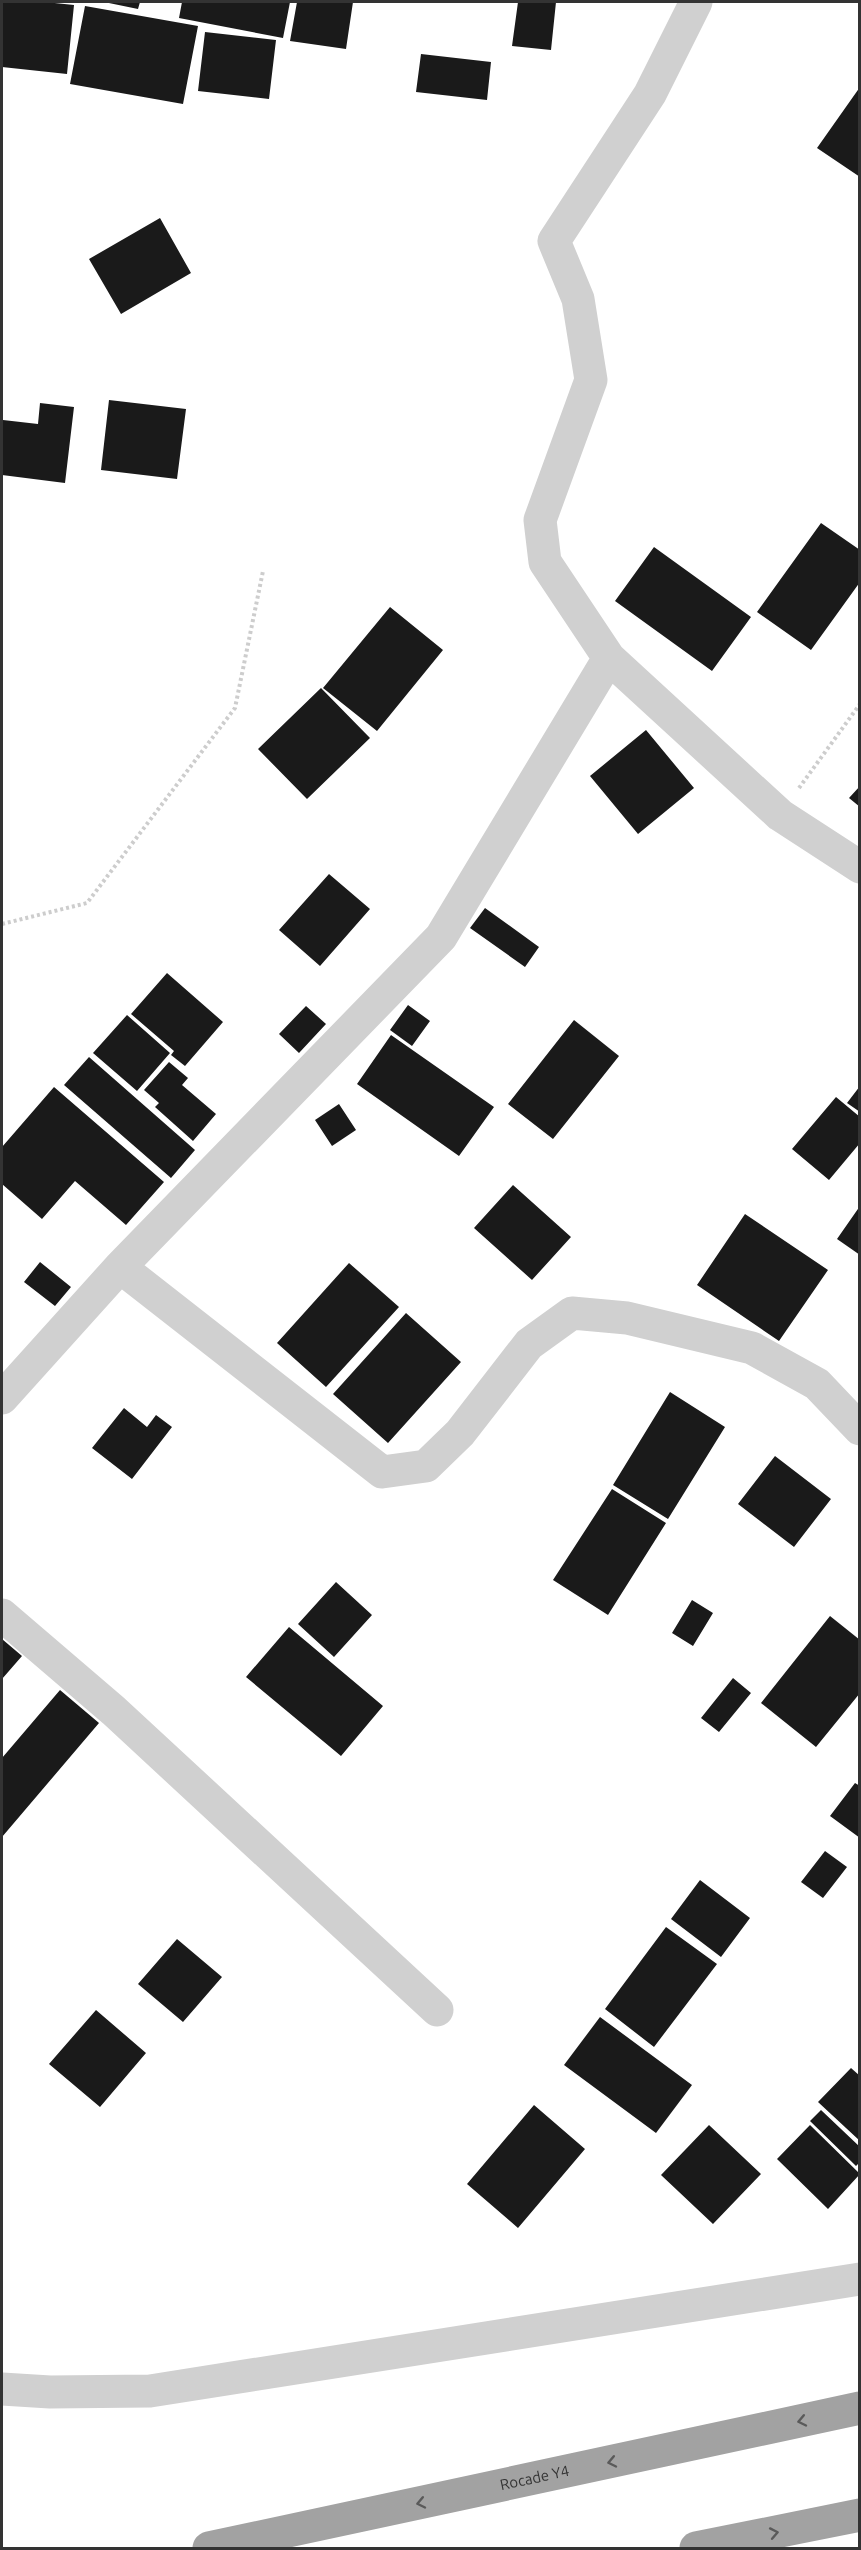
<svg xmlns="http://www.w3.org/2000/svg" width="861" height="2550" viewBox="0 0 861 2550" font-family="Ubuntu,sans-serif">
	<rect width="100%" height="100%" fill="#fff"/>
	<path fill="#1a1a1a" d="M2,2H45L74,5L67,74L2,67Z
		M104,2H140L138,9Z
		M182,2H290L283,38L179,18Z
		M297,2H353L346,49L290,41Z
		M518,2H556L551,50L512,46Z
		M85,6L198,26L183,104L70,84Z
		M205,32L276,40L269,99L198,91Z
		M421,54L491,62L487,100L416,92Z
		M860,87V177L817,148Z
		M160,218L191,273L121,314L89,259Z
		M109,400L186,409L177,479L101,470Z
		M40,403L74,407L65,483L2,475L3,420L38,424Z
		M821,523L860,550V582L811,650L757,612Z
		M654,547L751,617L712,671L615,601Z
		M390,607L443,650L377,731L323,688Z
		M321,688L370,738L307,799L258,749Z
		M646,730L694,788L638,834L590,776Z
		M860,786V807L849,798Z
		M329,874L370,909L320,966L279,930Z
		M485,908L539,947L525,967L470,928Z
		M167,973L223,1022L185,1066L171,1055L174,1051L131,1014Z
		M408,1005L430,1021L412,1046L390,1030Z
		M306,1006L326,1024L299,1053L279,1034Z
		M127,1015L170,1053L137,1091L93,1053Z
		M574,1020L619,1056L553,1139L508,1104Z
		M391,1035L494,1107L459,1156L357,1084Z
		M89,1057L195,1150L171,1178L64,1085Z
		M169,1062L188,1078L182,1085L216,1114L193,1141L155,1107L159,1103L144,1090Z
		M860,1086V1112L847,1103Z
		M54,1087L164,1182L126,1225L75,1181L42,1219L2,1184V1147Z
		M836,1097L860,1117V1143L829,1180L792,1149Z
		M339,1104L356,1130L332,1146L315,1120Z
		M513,1185L571,1237L532,1280L474,1228Z
		M860,1206V1255L837,1239Z
		M745,1214L828,1270L779,1341L697,1285Z
		M40,1262L71,1287L55,1306L24,1282Z
		M349,1263L399,1307L326,1387L277,1343Z
		M406,1313L461,1362L388,1443L333,1394Z
		M670,1392L725,1427L668,1519L613,1485Z
		M124,1408L147,1427L156,1415L172,1427L132,1479L92,1448Z
		M775,1456L831,1499L794,1547L738,1504Z
		M612,1489L666,1523L608,1615L553,1580Z
		M336,1582L372,1615L334,1657L298,1624Z
		M692,1600L713,1613L693,1646L672,1633Z
		M830,1616L860,1640V1693L816,1747L761,1703Z
		M289,1627L383,1706L341,1756L246,1677Z
		M2,1639L22,1656L2,1679Z
		M733,1678L751,1693L719,1732L701,1718Z
		M60,1690L99,1723L2,1837V1758Z
		M855,1783L860,1786V1838L830,1816Z
		M825,1851L847,1867L823,1898L801,1882Z
		M700,1880L750,1918L721,1957L671,1919Z
		M666,1927L717,1964L654,2047L605,2009Z
		M177,1939L222,1977L183,2022L138,1984Z
		M96,2010L146,2053L100,2107L49,2064Z
		M600,2017L692,2085L656,2133L564,2065Z
		M851,2068L860,2076V2141L818,2102Z
		M534,2105L585,2149L518,2228L467,2184Z
		M821,2110L860,2147V2162L856,2166L810,2121Z
		M709,2125L761,2174L713,2224L661,2175Z
		M810,2125L860,2174L828,2209L777,2159Z"/>
	<g fill="none" stroke-linecap="round" stroke-linejoin="round">
		<path stroke="#cdcdcd" stroke-width="4" stroke-dasharray="3 3" stroke-linecap="butt" d="M799,788L860,704
			M2,924L87,903L235,708L263,571"/>
		<path stroke="#d0d0d0" stroke-width="33" d="M696,2L650,94L554,241L578,299L591,380L540,520L545,562L609,658L780,815L860,867
			M120,1267L382,1472L426,1466L460,1433L529,1344L572,1313L627,1318L752,1348L817,1384L860,1429
			M2,1398L120,1267L441,937L609,658
			M2,1615L114,1711L437,2010
			M2,2389L50,2392L150,2391L860,2279"/>
		<g stroke="#a2a2a2" stroke-width="33">
			<path id="s1" d="M209,2548L860,2408"/>
			<path d="M696,2548L860,2515"/>
		</g>
	</g>
	<defs><path id="oneway-chevron" d="M-2-3.5L2.5 0L-2 3.5" fill="none" stroke-width="1.6" stroke-linecap="round" stroke-linejoin="round" transform="scale(1.5)"/></defs>
	<g stroke="#5a5a5a">
		<use href="#oneway-chevron" transform="translate(802 2421) rotate(168)"/>
		<use href="#oneway-chevron" transform="translate(612 2462) rotate(168)"/>
		<use href="#oneway-chevron" transform="translate(421 2503) rotate(168)"/>
		<use href="#oneway-chevron" transform="translate(774 2533) rotate(-11)"/>
	</g>
	<g text-anchor="middle" stroke-width="6" stroke-linejoin="round" paint-order="stroke">
		<g font-size="15" fill="#333" stroke="#fff">
			<text dy="5" stroke="none"><textPath href="#s1" startOffset="333">Rocade Y4</textPath></text>
		</g>
	</g>
	<rect width="861" height="2550" fill="none" stroke="#333333" stroke-width="6"/>
</svg>
